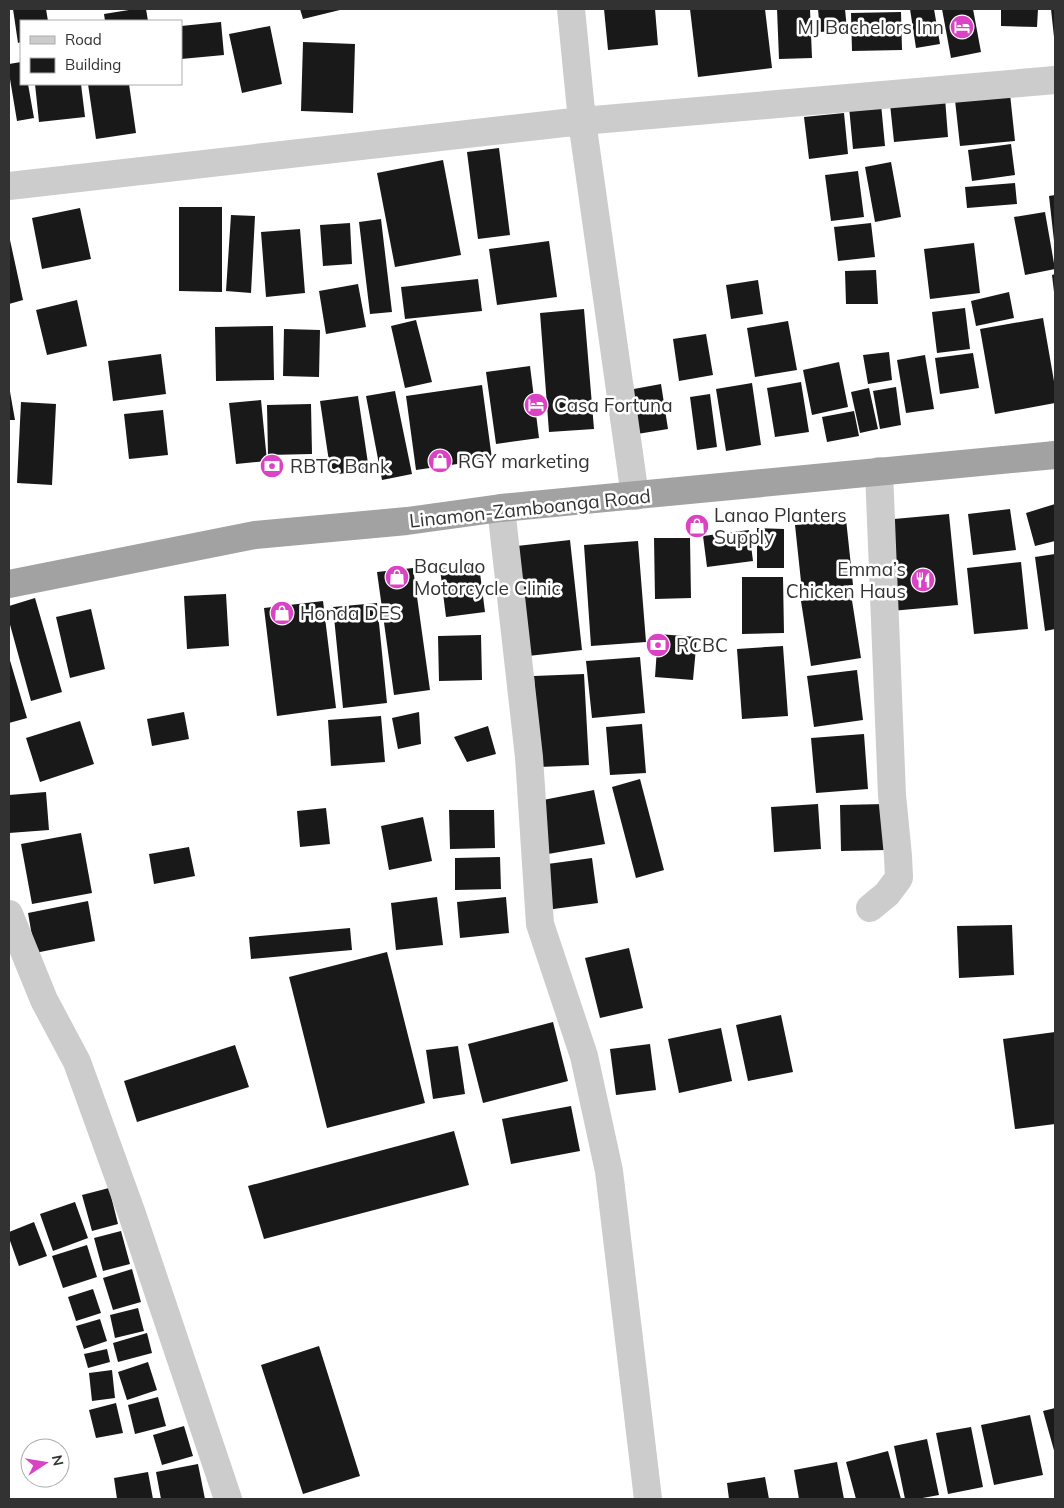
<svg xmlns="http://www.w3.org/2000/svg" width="1064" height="1508" viewBox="0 0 1064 1508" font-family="Mulish,sans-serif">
	<rect width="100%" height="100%" fill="#fff"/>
	<path fill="#191919" d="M13,9H46L48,21H21V42L18,43Z
		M135,9H146L148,21H105L104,14Z
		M300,9H344L303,19Z
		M604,9H655L658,45L608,50Z
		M690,9H765L772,68L698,77Z
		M777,9H810L812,58L779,59Z
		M818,9H845L847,30L820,32Z
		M910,9H934L940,44L916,48Z
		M942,9H973L981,52L951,58Z
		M1001,9H1038L1037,27L1001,26Z
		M1051,9H1055V37H1054Z
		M901,12L902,50L852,51L851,13Z
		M221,22L224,55L181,59V26Z
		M270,26L282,84L242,93L229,34Z
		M303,42L355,44L353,113L301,111Z
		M21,62V84H28L34,118L17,121L9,73V64Z
		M35,84H81L85,117L39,122Z
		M88,84H129L136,133L96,139Z
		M1010,94L1015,141L960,146L955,100Z
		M945,98L948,137L894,142L890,104Z
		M881,104L885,146L853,149L849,107Z
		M844,113L848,154L809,159L804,117Z
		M1011,144L1015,175L972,181L968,150Z
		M499,148L510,235L478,239L467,152Z
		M443,160L461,255L395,267L377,173Z
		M891,162L901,217L875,222L865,167Z
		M858,171L864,217L831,221L825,175Z
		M1015,183L1017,204L967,208L965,187Z
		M1055,195V241H1054L1049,196Z
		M179,207H222V292L179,291Z
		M80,208L91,259L42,269L32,218Z
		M1045,212L1055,269L1025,275L1014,217Z
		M231,215L255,216L251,293L226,291Z
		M381,219L392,312L370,314L359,222Z
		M350,223L352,264L323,266L320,225Z
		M871,223L875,257L838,261L834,227Z
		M300,229L305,293L266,297L261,232Z
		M10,240L23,300L9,304V241Z
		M549,241L557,297L497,305L489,249Z
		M974,243L980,293L930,299L924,249Z
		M876,270L878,304H846L845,271Z
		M1055,274V292H1054L1052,275Z
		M478,279L482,311L405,319L401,287Z
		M758,280L763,314L731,319L726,285Z
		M358,284L366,327L326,334L319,291Z
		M1009,292L1014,318L976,326L971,301Z
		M77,300L87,346L47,355L36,310Z
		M965,308L970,349L937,353L932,312Z
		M584,309L594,429L549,432L540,313Z
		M1043,318L1055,387V403L995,414L980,329Z
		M416,320L432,382L405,388L391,326Z
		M788,321L797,370L755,377L747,328Z
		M273,326L274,380L216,381L215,327Z
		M284,329L320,330L319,377L283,376Z
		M706,334L713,375L679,381L673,339Z
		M889,352L892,380L868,384L863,355Z
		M973,353L979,388L940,394L935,358Z
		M161,354L166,394L113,401L108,361Z
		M925,355L934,409L906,413L897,360Z
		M839,362L848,407L812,415L803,370Z
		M530,366L539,438L496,444L486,372Z
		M801,382L809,432L775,437L767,388Z
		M752,383L761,445L726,451L716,389Z
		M661,384L668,429L631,435L623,391Z
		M482,385L492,459L416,470L406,396Z
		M9,386L15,420H9Z
		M896,387L901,425L880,429L873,391Z
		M869,388L878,429L860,433L851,392Z
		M395,391L412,474L382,480L366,396Z
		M710,394L717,447L697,450L690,397Z
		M358,396L369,470L331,475L320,401Z
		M261,400L267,461L236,464L229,403Z
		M21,402L56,404L52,485L17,483Z
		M311,404L312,454L268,455L267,405Z
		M163,410L168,455L129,459L124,414Z
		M854,411L859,436L827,442L822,417Z
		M1055,504V541L1035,546L1026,513Z
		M1010,509L1016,550L973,555L968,514Z
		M949,514L958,605L891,611L883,520Z
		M846,519L853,585L802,591L795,525Z
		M757,528L784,529V568H757Z
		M749,530L753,561L707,567L703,536Z
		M654,538H690L691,598L655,599Z
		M570,540L582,650L519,657L507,547Z
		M638,541L646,642L591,646L584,545Z
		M1055,554V629L1045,631L1035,557Z
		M1021,562L1028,629L974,634L967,568Z
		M479,565L485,612L446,617L440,569Z
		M413,568L430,690L394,695L377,572Z
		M742,577H783L784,633L742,634Z
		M226,594L229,646L187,649L184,596Z
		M851,594L861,658L811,666L801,601Z
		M35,598L62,692L31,701L9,621V606Z
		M323,601L336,708L277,716L264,608Z
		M377,603L387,703L343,708L333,607Z
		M91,609L105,669L70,678L56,617Z
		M658,634L697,637L693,680L655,677Z
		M481,635L482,680L439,681L438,636Z
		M783,646L788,716L742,719L737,649Z
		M9,657L27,718L9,723Z
		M640,657L645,713L592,718L586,661Z
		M857,670L863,720L814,727L807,676Z
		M584,674L589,765L539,767L534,676Z
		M184,712L189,739L152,746L147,719Z
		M419,712L421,744L398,749L392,718Z
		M381,716L385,762L331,766L328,720Z
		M80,721L94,764L40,782L26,738Z
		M642,724L646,773L610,775L606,727Z
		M488,726L496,754L467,762L454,737Z
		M864,734L868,789L816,793L811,738Z
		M640,779L664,870L636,878L612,787Z
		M594,790L605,844L548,854L538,801Z
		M46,792L49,830L9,833V795Z
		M818,804L821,849L774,852L771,807Z
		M885,804L886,850L841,851L840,805Z
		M326,808L330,844L300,847L297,811Z
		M449,810H494L495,848L450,849Z
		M423,817L432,861L389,870L381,826Z
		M81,833L92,893L32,904L21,844Z
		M189,847L195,876L154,884L149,854Z
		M500,857L501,889L455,890V858Z
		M592,858L598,903L546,910L540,865Z
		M437,897L443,945L396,950L391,903Z
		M506,897L509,933L460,938L457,902Z
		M88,901L95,941L35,953L28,913Z
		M1012,925L1014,975L959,978L957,926Z
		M350,928L352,950L251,959L249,937Z
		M629,948L643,1008L600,1018L585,958Z
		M387,952L425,1103L327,1128L289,977Z
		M781,1015L793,1072L748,1081L736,1025Z
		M553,1022L568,1081L483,1103L468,1044Z
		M721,1028L732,1081L679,1093L668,1039Z
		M1055,1032V1124L1015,1129L1003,1039Z
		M650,1044L656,1090L616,1095L610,1049Z
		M235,1045L249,1087L137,1122L124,1081Z
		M458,1046L465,1094L433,1099L426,1050Z
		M571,1106L580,1151L511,1164L502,1119Z
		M454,1131L469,1185L264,1239L248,1186Z
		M109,1188L118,1224L92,1231L82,1195Z
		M75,1202L88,1238L53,1251L40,1214Z
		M34,1222L47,1256L19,1266L9,1238V1232Z
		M121,1231L130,1264L103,1271L94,1238Z
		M87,1245L97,1277L63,1288L52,1256Z
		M132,1269L141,1302L113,1310L103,1278Z
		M93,1289L101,1313L76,1321L68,1297Z
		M138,1308L144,1331L115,1338L110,1315Z
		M100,1319L107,1341L84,1349L76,1326Z
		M147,1333L152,1353L118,1362L113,1343Z
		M319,1346L360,1476L303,1494L261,1365Z
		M107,1349L110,1362L88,1368L84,1354Z
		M148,1362L157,1390L127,1400L118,1372Z
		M112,1370L115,1398L92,1401L89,1373Z
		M158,1397L166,1426L135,1434L128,1405Z
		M116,1403L123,1433L96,1438L89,1410Z
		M1055,1408V1454L1043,1411Z
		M1030,1415L1043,1475L994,1485L981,1425Z
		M184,1426L193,1456L162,1465L153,1435Z
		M971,1427L983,1487L948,1494L936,1433Z
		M927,1439L939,1495L917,1499H905L894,1446Z
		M888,1451L901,1499H856L846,1462Z
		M837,1462L844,1499H799L794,1470Z
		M198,1464L205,1499H161L156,1472Z
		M148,1472L153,1499H117L114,1478Z
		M765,1477L769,1499H729L727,1483Z"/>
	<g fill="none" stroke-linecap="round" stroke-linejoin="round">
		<path stroke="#ccc" stroke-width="28" d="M571,9L582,121L635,496
			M9,186L582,121L1055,80
			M501,508L529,757L540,924L584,1056L609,1171L648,1499
			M870,908L887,894L899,878L898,856L892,795L879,471
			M9,914L44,1000L77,1062L132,1214L228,1499"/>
		<path stroke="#a2a2a2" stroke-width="28" d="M9,584L255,535L407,521L501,508L1055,455"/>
	</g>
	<defs>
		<g id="hotel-disc" transform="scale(1.25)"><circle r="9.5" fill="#da43c4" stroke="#fff"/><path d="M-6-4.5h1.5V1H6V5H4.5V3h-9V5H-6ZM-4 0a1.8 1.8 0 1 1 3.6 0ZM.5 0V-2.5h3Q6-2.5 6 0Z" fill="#fff"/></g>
		<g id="shop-disc" transform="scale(1.25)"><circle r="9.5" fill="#da43c4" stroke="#fff"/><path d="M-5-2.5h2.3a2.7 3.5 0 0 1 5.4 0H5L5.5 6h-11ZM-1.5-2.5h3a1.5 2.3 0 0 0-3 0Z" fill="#fff"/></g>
		<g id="bank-disc" transform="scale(1.25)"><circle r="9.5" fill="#da43c4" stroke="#fff"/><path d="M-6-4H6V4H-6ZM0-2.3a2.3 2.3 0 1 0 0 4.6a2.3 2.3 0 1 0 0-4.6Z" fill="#fff"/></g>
		<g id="restaurant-disc" transform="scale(1.25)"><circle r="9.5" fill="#da43c4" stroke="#fff"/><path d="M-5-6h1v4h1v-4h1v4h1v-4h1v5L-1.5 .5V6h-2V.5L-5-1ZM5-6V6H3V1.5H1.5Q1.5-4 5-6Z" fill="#fff"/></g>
	</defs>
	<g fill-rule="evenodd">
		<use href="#hotel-disc" x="962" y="27"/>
		<use href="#hotel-disc" x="536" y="405"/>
		<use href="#shop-disc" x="440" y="461"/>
		<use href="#bank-disc" x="272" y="466"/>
		<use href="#shop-disc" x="697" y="526"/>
		<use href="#shop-disc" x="397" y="577"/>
		<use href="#restaurant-disc" x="923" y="580"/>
		<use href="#shop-disc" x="282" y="613"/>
		<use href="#bank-disc" x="658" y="645"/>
	</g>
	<g text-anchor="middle" stroke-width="5" stroke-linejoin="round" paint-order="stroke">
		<g font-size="19" fill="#323232" stroke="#fff" text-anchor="start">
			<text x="944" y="34" text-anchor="end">MJ Bachelors Inn</text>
			<text x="554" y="412">Casa Fortuna</text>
			<text x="458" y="468">RGY marketing</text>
			<text x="290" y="473">RBTC Bank</text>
			<text x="714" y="522">Lanao Planters<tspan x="714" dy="22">Supply</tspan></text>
			<text x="414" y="573">Baculao<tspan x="414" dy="22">Motorcycle Clinic</tspan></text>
			<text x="906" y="576" text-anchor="end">Emma’s<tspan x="906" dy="22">Chicken Haus</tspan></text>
			<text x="300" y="620">Honda DES</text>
			<text x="676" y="652">RCBC</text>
		</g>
		<g font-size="19" fill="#323232" stroke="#fff">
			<text transform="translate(530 508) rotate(-6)" y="7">Linamon-Zamboanga Road</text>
		</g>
	</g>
	<rect width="1064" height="1508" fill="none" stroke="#323232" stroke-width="20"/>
	<rect x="20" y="20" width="162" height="65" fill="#ffffff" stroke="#adadad"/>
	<rect x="30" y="36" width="25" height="8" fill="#cccccc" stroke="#adadad"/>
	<text x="65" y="45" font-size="15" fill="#323232">Road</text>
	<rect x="30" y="58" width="25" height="15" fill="#191919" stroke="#adadad"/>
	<text x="65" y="70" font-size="15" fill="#323232">Building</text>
	<g transform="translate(45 1463) rotate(78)"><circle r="24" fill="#ffffff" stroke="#adadad"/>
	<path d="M0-4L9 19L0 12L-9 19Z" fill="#da43c4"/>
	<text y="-8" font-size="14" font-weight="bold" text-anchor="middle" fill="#323232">N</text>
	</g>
</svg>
